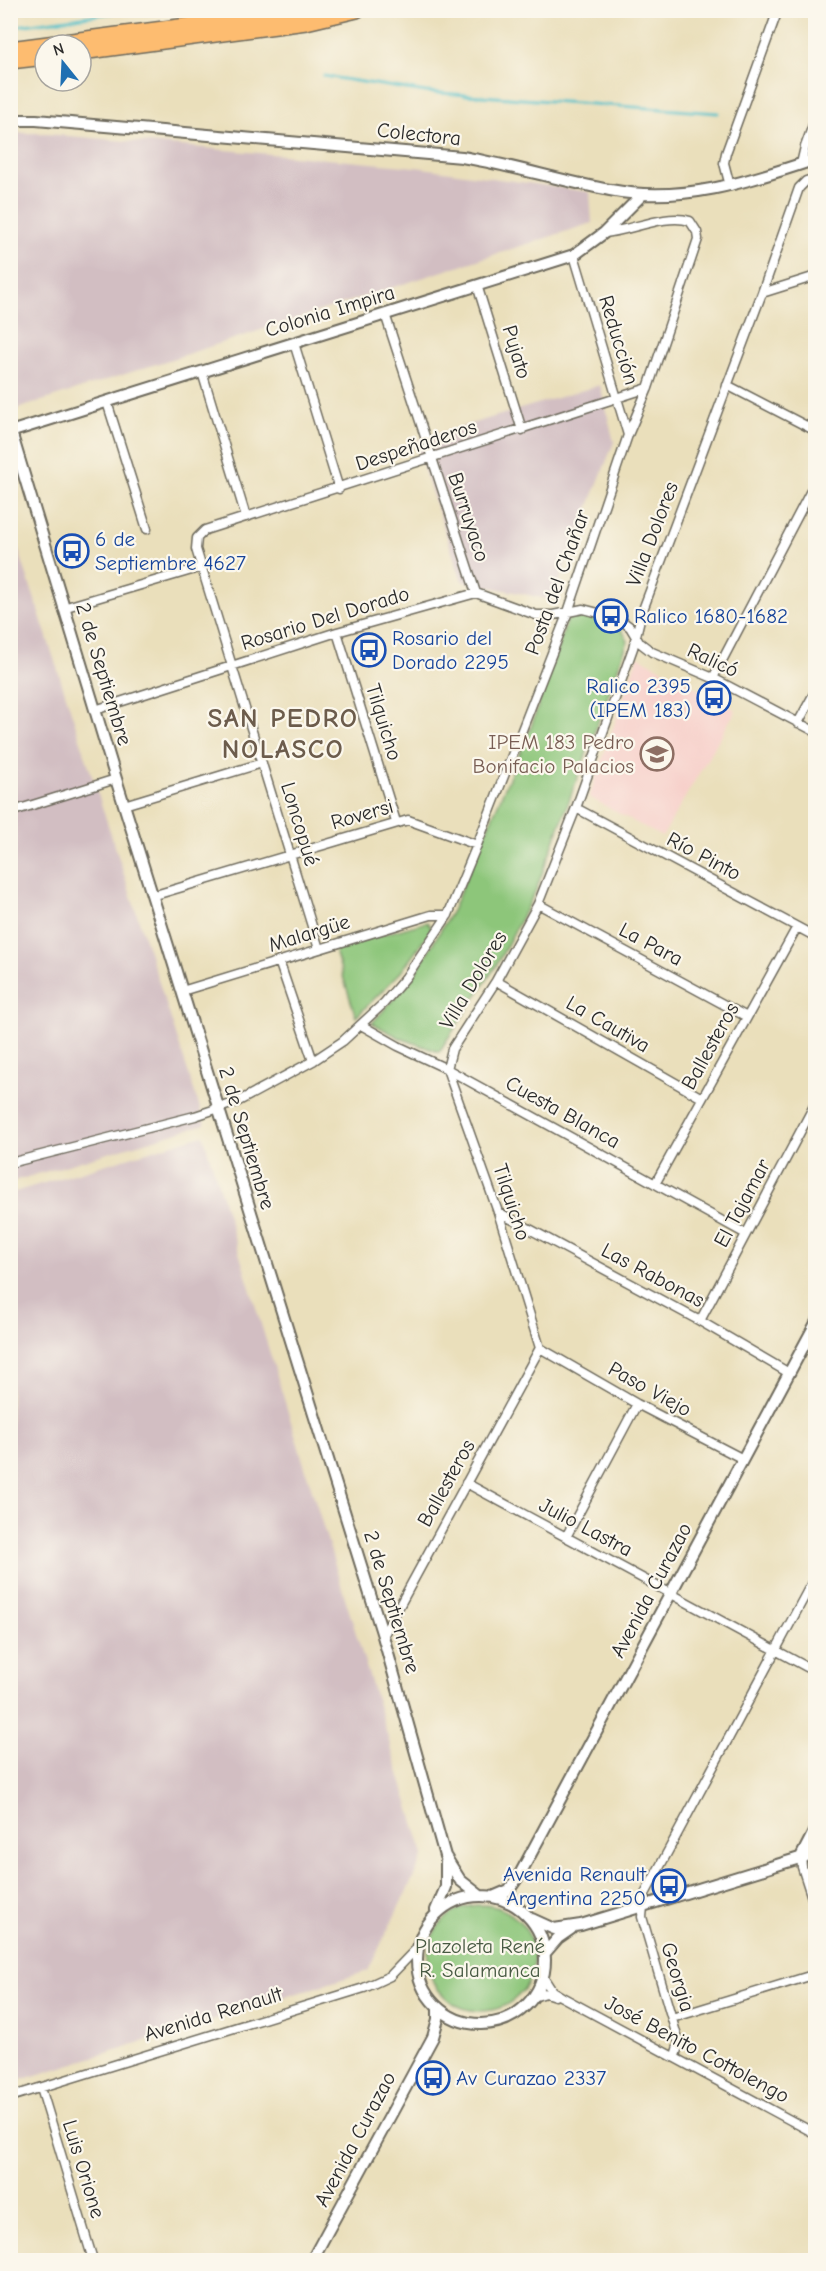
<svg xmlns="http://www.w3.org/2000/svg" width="826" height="2271" viewBox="0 0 826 2271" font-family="'Comic Neue',sans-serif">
	<rect width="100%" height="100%" fill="#fbf7ec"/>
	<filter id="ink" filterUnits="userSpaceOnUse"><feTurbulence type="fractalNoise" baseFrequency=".0167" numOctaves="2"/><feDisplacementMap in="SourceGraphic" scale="12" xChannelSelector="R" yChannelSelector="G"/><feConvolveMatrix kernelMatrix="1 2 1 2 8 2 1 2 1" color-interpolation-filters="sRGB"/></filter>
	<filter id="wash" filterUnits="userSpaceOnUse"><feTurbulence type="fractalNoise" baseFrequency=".008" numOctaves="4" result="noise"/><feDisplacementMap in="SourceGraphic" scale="24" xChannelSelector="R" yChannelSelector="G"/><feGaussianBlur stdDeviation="1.35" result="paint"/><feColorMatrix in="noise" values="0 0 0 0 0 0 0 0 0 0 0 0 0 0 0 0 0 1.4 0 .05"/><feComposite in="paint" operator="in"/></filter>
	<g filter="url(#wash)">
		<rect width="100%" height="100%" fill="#eadfbb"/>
		<path fill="#f7d0ca" d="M638,656L736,710L662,837L589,797Z"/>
		<path fill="#d2bec2" d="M11,133H36L416,167L590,192L592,223L11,411Z
			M600,385L614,442L552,600L462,581L414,441Z
			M10,523L205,1124L11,1182H10Z
			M203,1135L424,1855L368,1971L11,2083V1193Z"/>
		<path fill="#8dc67a" stroke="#5c7852" stroke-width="1.5" d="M570,612L597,617L619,625L628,641L536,890L496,966L439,1052L400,1038L372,1023L412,979L452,911L531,727Z
			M427,922L432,929L401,972L356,1017L334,948Z
			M428 1958a53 53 0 1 1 106 0a53 53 0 1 1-106 0Z"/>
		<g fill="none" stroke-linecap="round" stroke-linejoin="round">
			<path stroke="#50bec6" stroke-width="3" d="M10,27L132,10
				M324,76L426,92L718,113"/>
		</g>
	</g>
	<g filter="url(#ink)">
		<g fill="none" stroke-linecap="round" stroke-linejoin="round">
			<g stroke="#6e6a5d" stroke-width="11">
				<path id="minor" d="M801,164L805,147L816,117
					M730,186L724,163L726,153L778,10
					M574,255L628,435
					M477,285L522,430
					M762,293L816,276
					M385,314L476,593
					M294,343L339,489
					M202,372L246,517
					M727,385L816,431
					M107,402L147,529
					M63,608L202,567
					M337,632L396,822
					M713,678L816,481
					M95,710L337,632L476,593L536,615H553L583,609L618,618L630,627L639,642L652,652L713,678L816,732
					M798,723L816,690
					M124,805L262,763
					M576,808L816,937
					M10,812L116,779
					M152,896L408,820L477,845
					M538,904L747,1017
					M319,949L196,549L197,538L205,530L648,388
					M279,961L313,1061
					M496,981L702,1098
					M182,991L431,915H448
					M361,1025L398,1046L447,1069L746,1234
					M447,1069L452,1049L496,981L538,904L576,808L633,648L641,615L762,293L799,188L806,181L816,178
					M447,1069L498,1212L540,1348
					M10,1163L195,1116L237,1102L313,1061L343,1041L384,1003L406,977L448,915L477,845L568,612L628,435L648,388L698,239L697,232L690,221C665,213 631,231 604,233
					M655,1184L797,927
					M498,1212L700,1321L789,1373
					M700,1321L816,1102
					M540,1348L637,1404L743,1459
					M466,1483L816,1672
					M566,1537L637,1404
					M383,1636L540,1348
					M801,1857L802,1867L816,1910
					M543,1977L552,1991L562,1997L816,2134
					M533,1997L546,1993L555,1996
					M672,2018L816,1974
					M675,2056L679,2043L642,1917L644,1896L816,1575
					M41,2088L93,2260
					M10,2097L364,1988L390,1976L416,1949"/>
			</g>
			<g stroke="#6e6a5d" stroke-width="14">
				<path id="tertiary" d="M10,120H36L462,157C512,165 560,181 610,190C681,204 748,182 816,159
					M10,432L574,255L604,233L643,194
					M11,432L116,779L383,1636L445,1856L460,1880L479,1895
					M801,1857L816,1828
					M417 1960a64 64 0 1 1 128 0a64 64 0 1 1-128 0Z
					M495,1896L509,1890L520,1874L816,1323
					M436,1910L446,1887V1862
					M532,1919L554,1929L581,1925L816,1853
					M545,1953L558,1938L571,1929
					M312,2260L433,2037L438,2019V2009"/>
			</g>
			<g stroke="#6e6a5d" stroke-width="18">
				<path id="motorway" d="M10,49L310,10
					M81,52L306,22L357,10
					M10,61L45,57"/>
			</g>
			<use href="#minor" stroke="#fff" stroke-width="8"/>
			<use href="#tertiary" stroke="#fff" stroke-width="10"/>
			<use href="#motorway" stroke="#fdbc70" stroke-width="15"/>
		</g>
	</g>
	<defs>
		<g id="bus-ring" transform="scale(1.725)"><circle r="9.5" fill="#fbf7ec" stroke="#1a4fb4" stroke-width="1.5"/><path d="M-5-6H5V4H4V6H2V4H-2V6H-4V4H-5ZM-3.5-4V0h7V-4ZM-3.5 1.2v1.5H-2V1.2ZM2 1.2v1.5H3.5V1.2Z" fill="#1a4fb4"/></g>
		<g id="school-ring" transform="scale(1.725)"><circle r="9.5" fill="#fbf7ec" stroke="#8d6e63" stroke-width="1.5"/><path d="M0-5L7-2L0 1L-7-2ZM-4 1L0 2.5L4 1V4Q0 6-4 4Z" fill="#8d6e63"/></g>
	</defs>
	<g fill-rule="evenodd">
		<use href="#bus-ring" x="72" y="551"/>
		<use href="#bus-ring" x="611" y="616"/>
		<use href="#bus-ring" x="369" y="650"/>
		<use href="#bus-ring" x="714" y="698"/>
		<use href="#school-ring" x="657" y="754"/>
		<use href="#bus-ring" x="669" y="1886"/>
		<use href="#bus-ring" x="433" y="2078"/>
	</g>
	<g text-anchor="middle" stroke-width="4.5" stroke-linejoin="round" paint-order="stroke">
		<g font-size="21" fill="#2b2b2b" stroke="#fbf7ec">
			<text transform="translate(419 134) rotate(6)" y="7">Colectora</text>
			<text transform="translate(330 311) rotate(-17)" y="7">Colonia Impira</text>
			<text transform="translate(619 340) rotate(73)" y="7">Reducción</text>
			<text transform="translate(517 352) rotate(73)" y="7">Pujato</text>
			<text transform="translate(416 445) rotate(-18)" y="7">Despeñaderos</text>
			<text transform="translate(469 517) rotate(72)" y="7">Burruyaco</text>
			<text transform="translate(652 534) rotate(-69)" y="7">Villa Dolores</text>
			<text transform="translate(557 582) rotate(-70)" y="7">Posta del Chañar</text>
			<text transform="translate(325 618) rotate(-17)" y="7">Rosario Del Dorado</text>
			<text transform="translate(713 660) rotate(25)" y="7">Ralicó</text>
			<text transform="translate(104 674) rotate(73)" y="7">2 de Septiembre</text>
			<text transform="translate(384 722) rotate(73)" y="7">Tilquicho</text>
			<text transform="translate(362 814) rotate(-16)" y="7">Roversi</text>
			<text transform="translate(300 824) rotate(73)" y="7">Loncopué</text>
			<text transform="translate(704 856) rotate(28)" y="7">Río Pinto</text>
			<text transform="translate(309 933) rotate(-17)" y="7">Malargüe</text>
			<text transform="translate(651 944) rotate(28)" y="7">La Para</text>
			<text transform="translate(473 980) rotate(-59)" y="7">Villa Dolores</text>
			<text transform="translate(608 1024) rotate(30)" y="7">La Cautiva</text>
			<text transform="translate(710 1046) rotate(-61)" y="7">Ballesteros</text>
			<text transform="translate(563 1112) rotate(29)" y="7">Cuesta Blanca</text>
			<text transform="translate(247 1138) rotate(73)" y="7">2 de Septiembre</text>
			<text transform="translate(512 1202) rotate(72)" y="7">Tilquicho</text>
			<text transform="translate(742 1203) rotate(-62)" y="7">El Tajamar</text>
			<text transform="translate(653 1275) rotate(28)" y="7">Las Rabonas</text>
			<text transform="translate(650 1389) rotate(29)" y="7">Paso Viejo</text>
			<text transform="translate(446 1483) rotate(-61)" y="7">Ballesteros</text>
			<text transform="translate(586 1527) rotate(28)" y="7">Julio Lastra</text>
			<text transform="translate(651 1590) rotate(-62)" y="7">Avenida Curazao</text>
			<text transform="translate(392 1602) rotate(73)" y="7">2 de Septiembre</text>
			<text transform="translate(678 1977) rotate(73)" y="7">Georgia</text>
			<text transform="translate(213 2014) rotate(-17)" y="7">Avenida Renault</text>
			<text transform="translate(697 2049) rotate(28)" y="7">José Benito Cottolengo</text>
			<text transform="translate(355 2139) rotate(-62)" y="7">Avenida Curazao</text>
			<text transform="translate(84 2169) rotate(73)" y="7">Luis Orione</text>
		</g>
		<g font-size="21" fill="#164399" stroke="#fbf7ec" text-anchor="start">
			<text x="95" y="546">6 de<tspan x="95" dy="24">Septiembre 4627</tspan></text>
			<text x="634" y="623">Ralico 1680-1682</text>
			<text x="392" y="645">Rosario del<tspan x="392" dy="24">Dorado 2295</tspan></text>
			<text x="691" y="693" text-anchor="end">Ralico 2395<tspan x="691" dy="24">(IPEM 183)</tspan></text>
			<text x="646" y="1881" text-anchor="end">Avenida Renault<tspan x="646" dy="24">Argentina 2250</tspan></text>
			<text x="456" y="2085">Av Curazao 2337</text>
		</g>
		<g font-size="21" fill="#785e54" stroke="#fbf7ec" text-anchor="end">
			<text x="634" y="749">IPEM 183 Pedro<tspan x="634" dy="24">Bonifacio Palacios</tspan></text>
		</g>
		<g font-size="21" fill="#485a43" stroke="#fbf7ec">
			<text x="480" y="1953">Plazoleta René<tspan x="480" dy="24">R. Salamanca</tspan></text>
		</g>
		<g font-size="27" font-weight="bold" letter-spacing="1.5" fill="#6c5c4c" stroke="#fbf7ec">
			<text x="283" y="727">SAN PEDRO<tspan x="283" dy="31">NOLASCO</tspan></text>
		</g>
	</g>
	<rect width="826" height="2271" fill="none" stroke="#fbf7ec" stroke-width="36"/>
	<g transform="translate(63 63) rotate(342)"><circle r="28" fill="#fbf7ec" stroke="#a8a59f" stroke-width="1.5"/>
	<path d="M0-4.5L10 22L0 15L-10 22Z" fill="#1f6fb2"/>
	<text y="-9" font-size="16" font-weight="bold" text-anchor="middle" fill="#2b2b2b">N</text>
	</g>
</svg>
